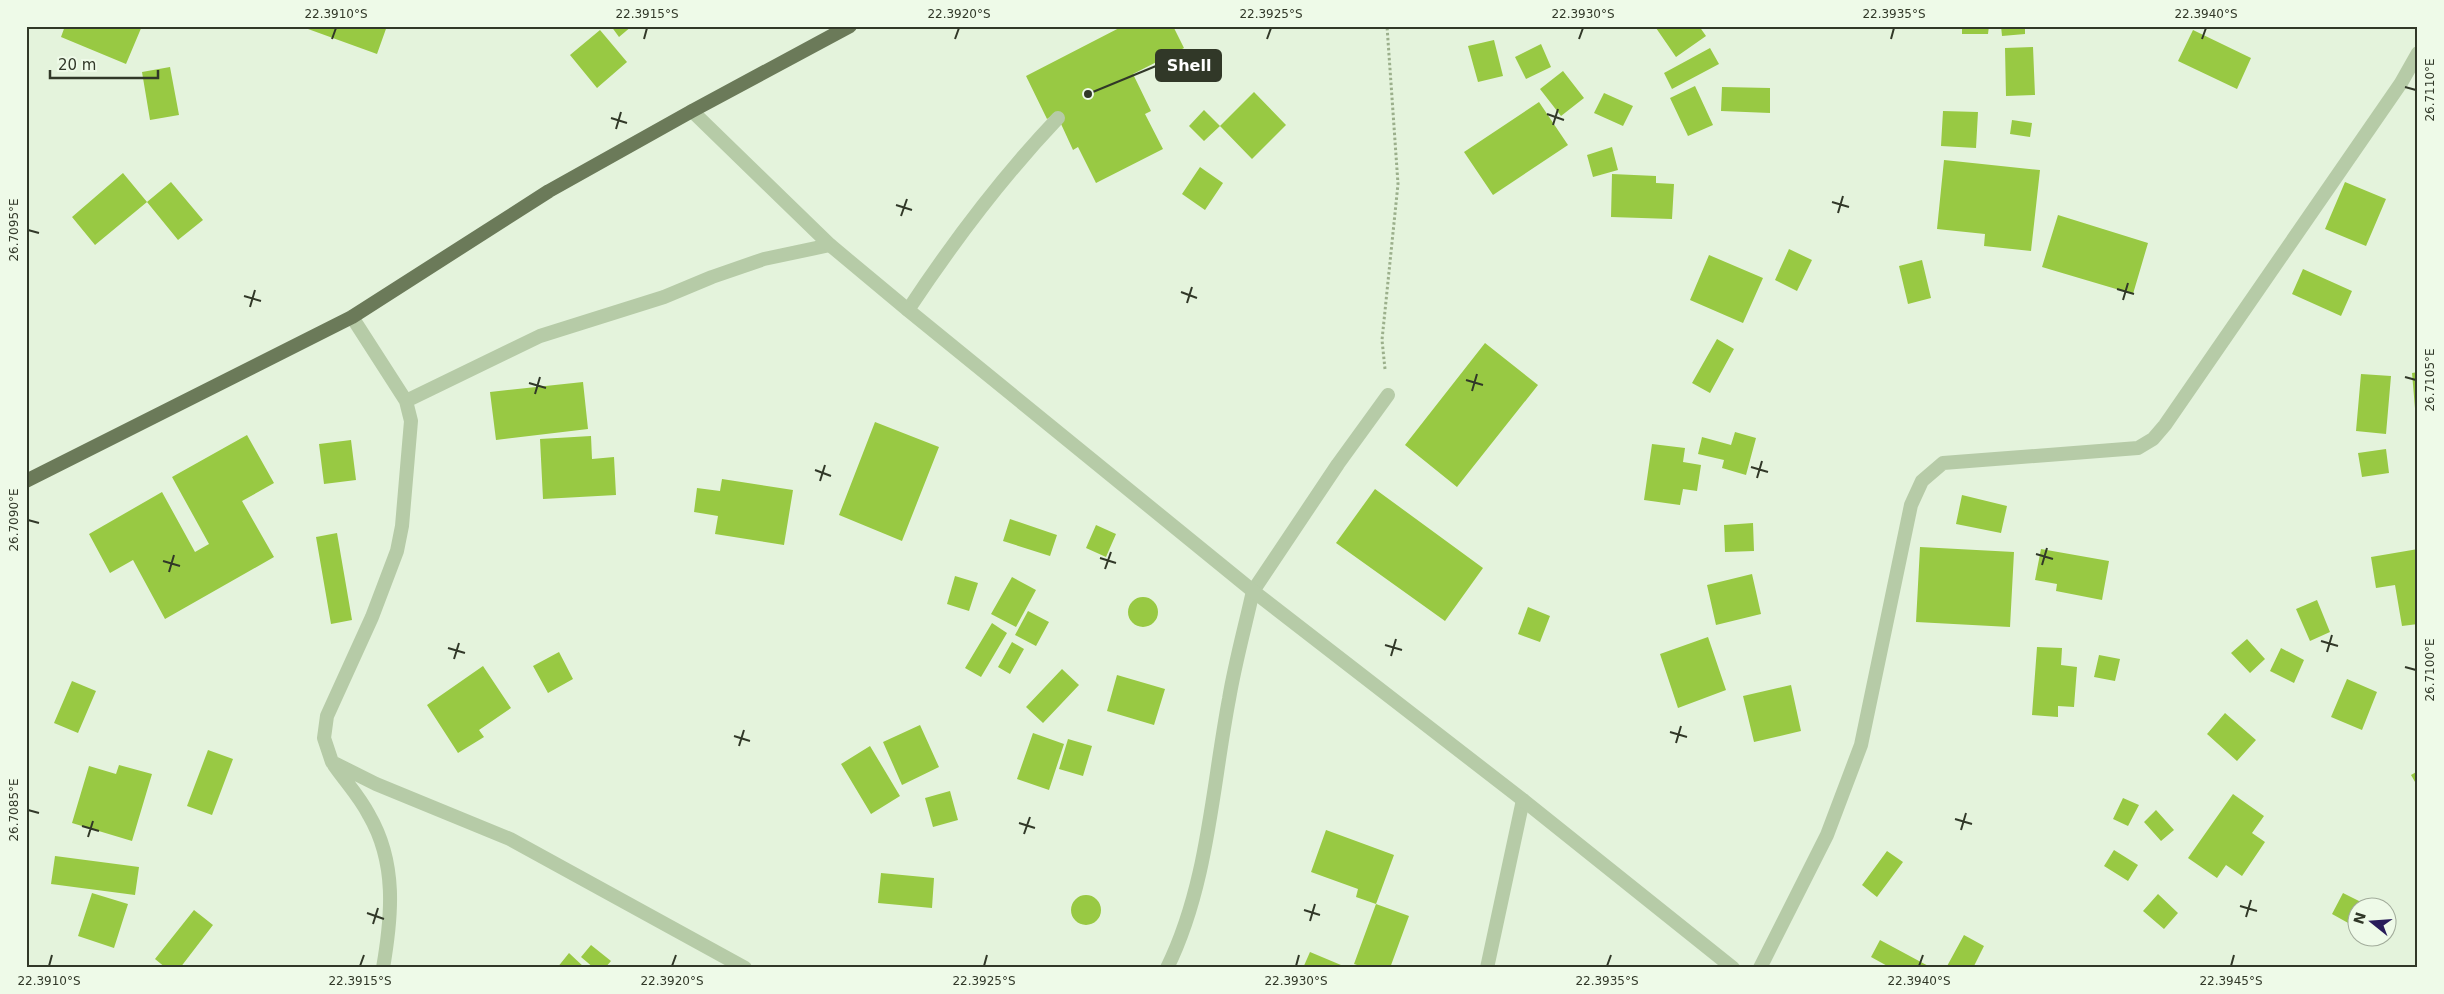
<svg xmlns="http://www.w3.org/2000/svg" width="2444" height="994" viewBox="0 0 2444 994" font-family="'DejaVu Sans',sans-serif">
	<rect width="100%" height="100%" fill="#e4f3dc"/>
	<path fill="#98c943" d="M65,26H142L126,64L61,37Z
		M309,26H387L377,54L308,29Z
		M611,26H632L619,37Z
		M1123,26H1173L1184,48L1133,74L1151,111L1145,114L1163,149L1096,183L1078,147L1073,150L1056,113L1047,119L1026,76Z
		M1659,26H1699L1706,36L1676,57L1656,28Z
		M1962,26H1989L1988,34H1962Z
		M2001,26H2025V34L2002,36Z
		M600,30L627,62L597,88L570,55Z
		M2193,30L2251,58L2237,89L2178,61Z
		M1494,40L1503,76L1478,82L1468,46Z
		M1541,44L1551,67L1526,79L1515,57Z
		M2033,47L2035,95L2006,96L2005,48Z
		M1710,48L1719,64L1672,89L1664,73Z
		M170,67L179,115L150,120L142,72Z
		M1563,71L1584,98L1561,116L1540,89Z
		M1695,86L1713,125L1688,136L1670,98Z
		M1722,87L1770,88V113L1721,111Z
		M1254,92L1286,125L1252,159L1220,126Z
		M1604,93L1633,106L1623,126L1594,113Z
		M1539,102L1568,145L1493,195L1464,152Z
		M1204,110L1220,126L1204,141L1189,126Z
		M1943,111L1978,112L1976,148L1941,146Z
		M2012,120L2032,123L2030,137L2010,134Z
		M1612,147L1618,170L1593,177L1587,155Z
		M1944,160L2040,170L2031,251L1984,246L1985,234L1937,229Z
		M1200,167L1223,183L1205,210L1182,194Z
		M123,173L147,202L95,245L72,217Z
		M1612,174L1656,176V183L1674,184L1672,219L1611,217Z
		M171,182L203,220L178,240L147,202Z
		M2345,182L2386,199L2366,246L2325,229Z
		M2058,215L2148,243L2133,294L2042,267Z
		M1789,249L1812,260L1797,291L1775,280Z
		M1709,255L1763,278L1743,323L1690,300Z
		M1922,260L1931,298L1908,304L1899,266Z
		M2303,269L2352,291L2341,316L2292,294Z
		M1717,339L1734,349L1710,393L1692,383Z
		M1485,343L1538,385L1457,487L1405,445Z
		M2418,372V419L2416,420L2412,373Z
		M2361,374L2391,376L2386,434L2356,431Z
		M583,382L588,429L496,440L490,392Z
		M875,422L939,447L902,541L839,515Z
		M1735,432L1756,438L1746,475L1722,468L1724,460L1698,454L1702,437L1731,445Z
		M247,435L274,483L242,501L274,557L165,619L133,560L110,573L89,534L162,492L195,552L209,544L172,477Z
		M591,436L592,459L614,457L616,495L543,499L540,439Z
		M351,440L356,480L324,484L319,444Z
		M1652,444L1685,448L1683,462L1701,465L1697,491L1683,489L1680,505L1644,500Z
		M2386,449L2389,473L2362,477L2358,453Z
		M722,479L793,490L784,545L715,534L718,516L694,512L697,488L720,491Z
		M1375,489L1483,568L1445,621L1336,543Z
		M1962,495L2007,506L2001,533L1956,524Z
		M1010,519L1057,535L1050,556L1003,541Z
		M1753,523L1754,551L1725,552L1724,525Z
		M1096,525L1116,534L1106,557L1086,548Z
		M337,533L352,620L331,624L316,537Z
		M1920,547L2014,552L2010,627L1916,622Z
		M2041,549L2109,561L2102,600L2056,591L2057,584L2035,580Z
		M2418,549V624L2402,626L2395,585L2376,588L2371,557Z
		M1752,574L1761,614L1716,625L1707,585Z
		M955,576L978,583L969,611L947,604Z
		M1012,577L1036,590L1016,627L991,614Z
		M1128 612a15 15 0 1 1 30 0a15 15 0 1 1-30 0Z
		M2317,600L2330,632L2310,641L2296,609Z
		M1528,607L1550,616L1540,642L1518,634Z
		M1028,611L1049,622L1036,646L1015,635Z
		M992,623L1007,633L981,677L965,668Z
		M1708,637L1726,690L1678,708L1660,654Z
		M2247,639L2265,659L2250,673L2231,653Z
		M1012,642L1024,649L1010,674L998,667Z
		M2037,647L2062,648L2061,665L2077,667L2074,707L2058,706V717L2032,715Z
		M2281,648L2304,660L2294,683L2270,671Z
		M559,652L573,679L548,693L533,666Z
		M2099,655L2120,659L2115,681L2094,677Z
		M483,666L511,708L479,730L484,737L458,753L427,705Z
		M1062,669L1079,685L1043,723L1026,707Z
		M1117,675L1165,689L1154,725L1107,711Z
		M2347,679L2377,692L2362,730L2331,717Z
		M72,681L96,691L78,733L54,723Z
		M1791,685L1801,731L1754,742L1743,696Z
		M2225,713L2256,740L2237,761L2207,734Z
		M920,725L939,767L902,785L883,742Z
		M1033,733L1064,744L1049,790L1017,779Z
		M1068,739L1092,746L1083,776L1059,769Z
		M870,746L900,796L871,814L841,764Z
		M208,750L233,759L212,815L187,806Z
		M119,765L152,774L132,841L72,823L89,766L116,774Z
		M2418,771V787L2411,775Z
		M950,791L958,820L933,827L925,798Z
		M2233,794L2264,816L2252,833L2265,842L2242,876L2226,865L2217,878L2188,858Z
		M2123,798L2139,805L2128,826L2113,819Z
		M2156,810L2174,830L2161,841L2144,822Z
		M1326,830L1394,855L1376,904L1356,897L1358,889L1311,872Z
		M2114,850L2138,865L2128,881L2104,866Z
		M1887,851L1903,862L1877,897L1862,885Z
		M55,856L139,867L135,895L51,884Z
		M881,873L934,878L932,908L878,903Z
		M92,893L128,904L114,948L78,936Z
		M2343,893L2361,902L2359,906H2356V911L2350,924L2332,914Z
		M2158,894L2178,913L2164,929L2143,911Z
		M1071 910a15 15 0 1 1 30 0a15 15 0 1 1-30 0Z
		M1376,904L1409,916L1390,968H1366L1354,964Z
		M194,910L213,925L180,968H166L155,959Z
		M1964,935L1984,946L1973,968H1946Z
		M1880,940L1932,968H1891L1871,957Z
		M591,945L611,961L605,968H594L581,957Z
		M1310,952L1341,965L1340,968H1303Z
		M569,953L585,968H557Z"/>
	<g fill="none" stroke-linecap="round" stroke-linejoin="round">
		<path stroke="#9baf8b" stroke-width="3" stroke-dasharray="2.5 2.5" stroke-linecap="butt" d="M1385,369L1382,340L1398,184L1387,26"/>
		<path stroke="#b6cba7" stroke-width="14" d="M908,310C953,242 1002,177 1058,118
			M1253,591L1338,464L1388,395"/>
		<path stroke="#b6cba7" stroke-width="14" d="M352,317L406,401L411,421L402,526L397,551L372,617L327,716L324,738L332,762L376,784L510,839L745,968
			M406,401L540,336L664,297L712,277L764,259L830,245
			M334,765C345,781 360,797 369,815C397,863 392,916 383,968
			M1167,968C1208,885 1212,788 1229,699C1235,663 1245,627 1253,591
			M1487,968L1523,800
			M1760,968L1827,835L1861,745L1911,505L1922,481L1943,463L2138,448L2153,439L2165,425L2401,83L2418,53"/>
		<path stroke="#b6cba7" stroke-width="14" d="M692,111L830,245L908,310L1253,591L1523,800L1733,968"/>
		<path stroke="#6b7a59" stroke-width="14" d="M26,481L352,317L549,191L692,111L850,26"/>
	</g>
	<path fill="none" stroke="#313828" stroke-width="2" d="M332,39L336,28M644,39L647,28M955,39L959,28M1267,39L1271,28M1579,39L1583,28M1891,39L1894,28M2202,39L2206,28M2405,87L2416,90M1547,114L1564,120M611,118L627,123M1553,125L1558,109M616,129L621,112M1832,202L1849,207M896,205L912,210M1838,213L1843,196M901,216L907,199M28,230L39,233M2117,289L2134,294M1181,292L1197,298M244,296L261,301M2123,300L2128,283M1187,303L1192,287M250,307L255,290M2405,377L2416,380M1466,380L1483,385M529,383L546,388M1472,391L1477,374M535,394L540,377M1751,467L1768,472M815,470L831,476M1757,478L1762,461M820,481L825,465M28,520L39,523M2036,554L2053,559M1100,558L1116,563M163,561L180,566M2042,565L2047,548M1105,569L1111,552M169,572L174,555M2321,641L2338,646M1385,645L1402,650M448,648L465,653M2327,652L2332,635M1391,656L1396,639M454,659L459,643M2405,667L2416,670M1670,732L1687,737M734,736L750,741M1676,743L1681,726M739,746L744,730M28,810L39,813M1955,819L1972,824M1019,823L1035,828M82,826L99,831M1961,830L1966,813M1024,834L1030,817M88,837L93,821M2240,906L2257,911M1304,910L1320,915M367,913L384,919M2246,917L2251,900M1310,921L1315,904M373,924L378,908M49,966L52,955M360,966L364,955M672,966L676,955M984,966L987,955M1296,966L1299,955M1607,966L1611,955M1919,966L1923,955M2231,966L2234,955"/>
	<path fill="none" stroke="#313828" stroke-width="2" d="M1088 94L1156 66"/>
	<circle fill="#313828" stroke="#eefae8" stroke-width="2" cx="1088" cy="94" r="5"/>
	<rect fill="#313828" stroke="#313828" stroke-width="2" x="1156" y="50" width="65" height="31" rx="5"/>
	<g font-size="16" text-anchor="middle" font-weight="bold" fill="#fff">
		<text x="1189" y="71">Shell</text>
	</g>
	<rect width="2444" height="994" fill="none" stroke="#eefae8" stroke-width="55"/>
	<g transform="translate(2372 922) rotate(287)"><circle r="24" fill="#eefae8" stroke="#a2ac9b"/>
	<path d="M0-4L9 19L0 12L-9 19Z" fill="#281c5a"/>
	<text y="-8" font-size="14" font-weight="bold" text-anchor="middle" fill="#313828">N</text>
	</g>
	<path d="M50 70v8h108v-8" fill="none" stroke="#313828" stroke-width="2.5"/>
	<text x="58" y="70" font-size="15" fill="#313828" stroke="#eefae8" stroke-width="4" paint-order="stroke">20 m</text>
	<rect x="28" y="28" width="2388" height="938" fill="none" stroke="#313828" stroke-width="2"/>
	<g font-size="12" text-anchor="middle" fill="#313828">
		<text x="336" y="18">22.3910°S</text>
		<text x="647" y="18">22.3915°S</text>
		<text x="959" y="18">22.3920°S</text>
		<text x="1271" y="18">22.3925°S</text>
		<text x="1583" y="18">22.3930°S</text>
		<text x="1894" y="18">22.3935°S</text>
		<text x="2206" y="18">22.3940°S</text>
		<text transform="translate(2430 90) rotate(-90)" y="4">26.7110°E</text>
		<text transform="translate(14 230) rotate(-90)" y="4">26.7095°E</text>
		<text transform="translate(2430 380) rotate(-90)" y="4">26.7105°E</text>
		<text transform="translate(14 520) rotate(-90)" y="4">26.7090°E</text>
		<text transform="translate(2430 670) rotate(-90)" y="4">26.7100°E</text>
		<text transform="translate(14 810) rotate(-90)" y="4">26.7085°E</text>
		<text x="49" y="985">22.3910°S</text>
		<text x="360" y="985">22.3915°S</text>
		<text x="672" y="985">22.3920°S</text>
		<text x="984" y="985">22.3925°S</text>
		<text x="1296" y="985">22.3930°S</text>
		<text x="1607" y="985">22.3935°S</text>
		<text x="1919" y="985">22.3940°S</text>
		<text x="2231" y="985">22.3945°S</text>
	</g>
</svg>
